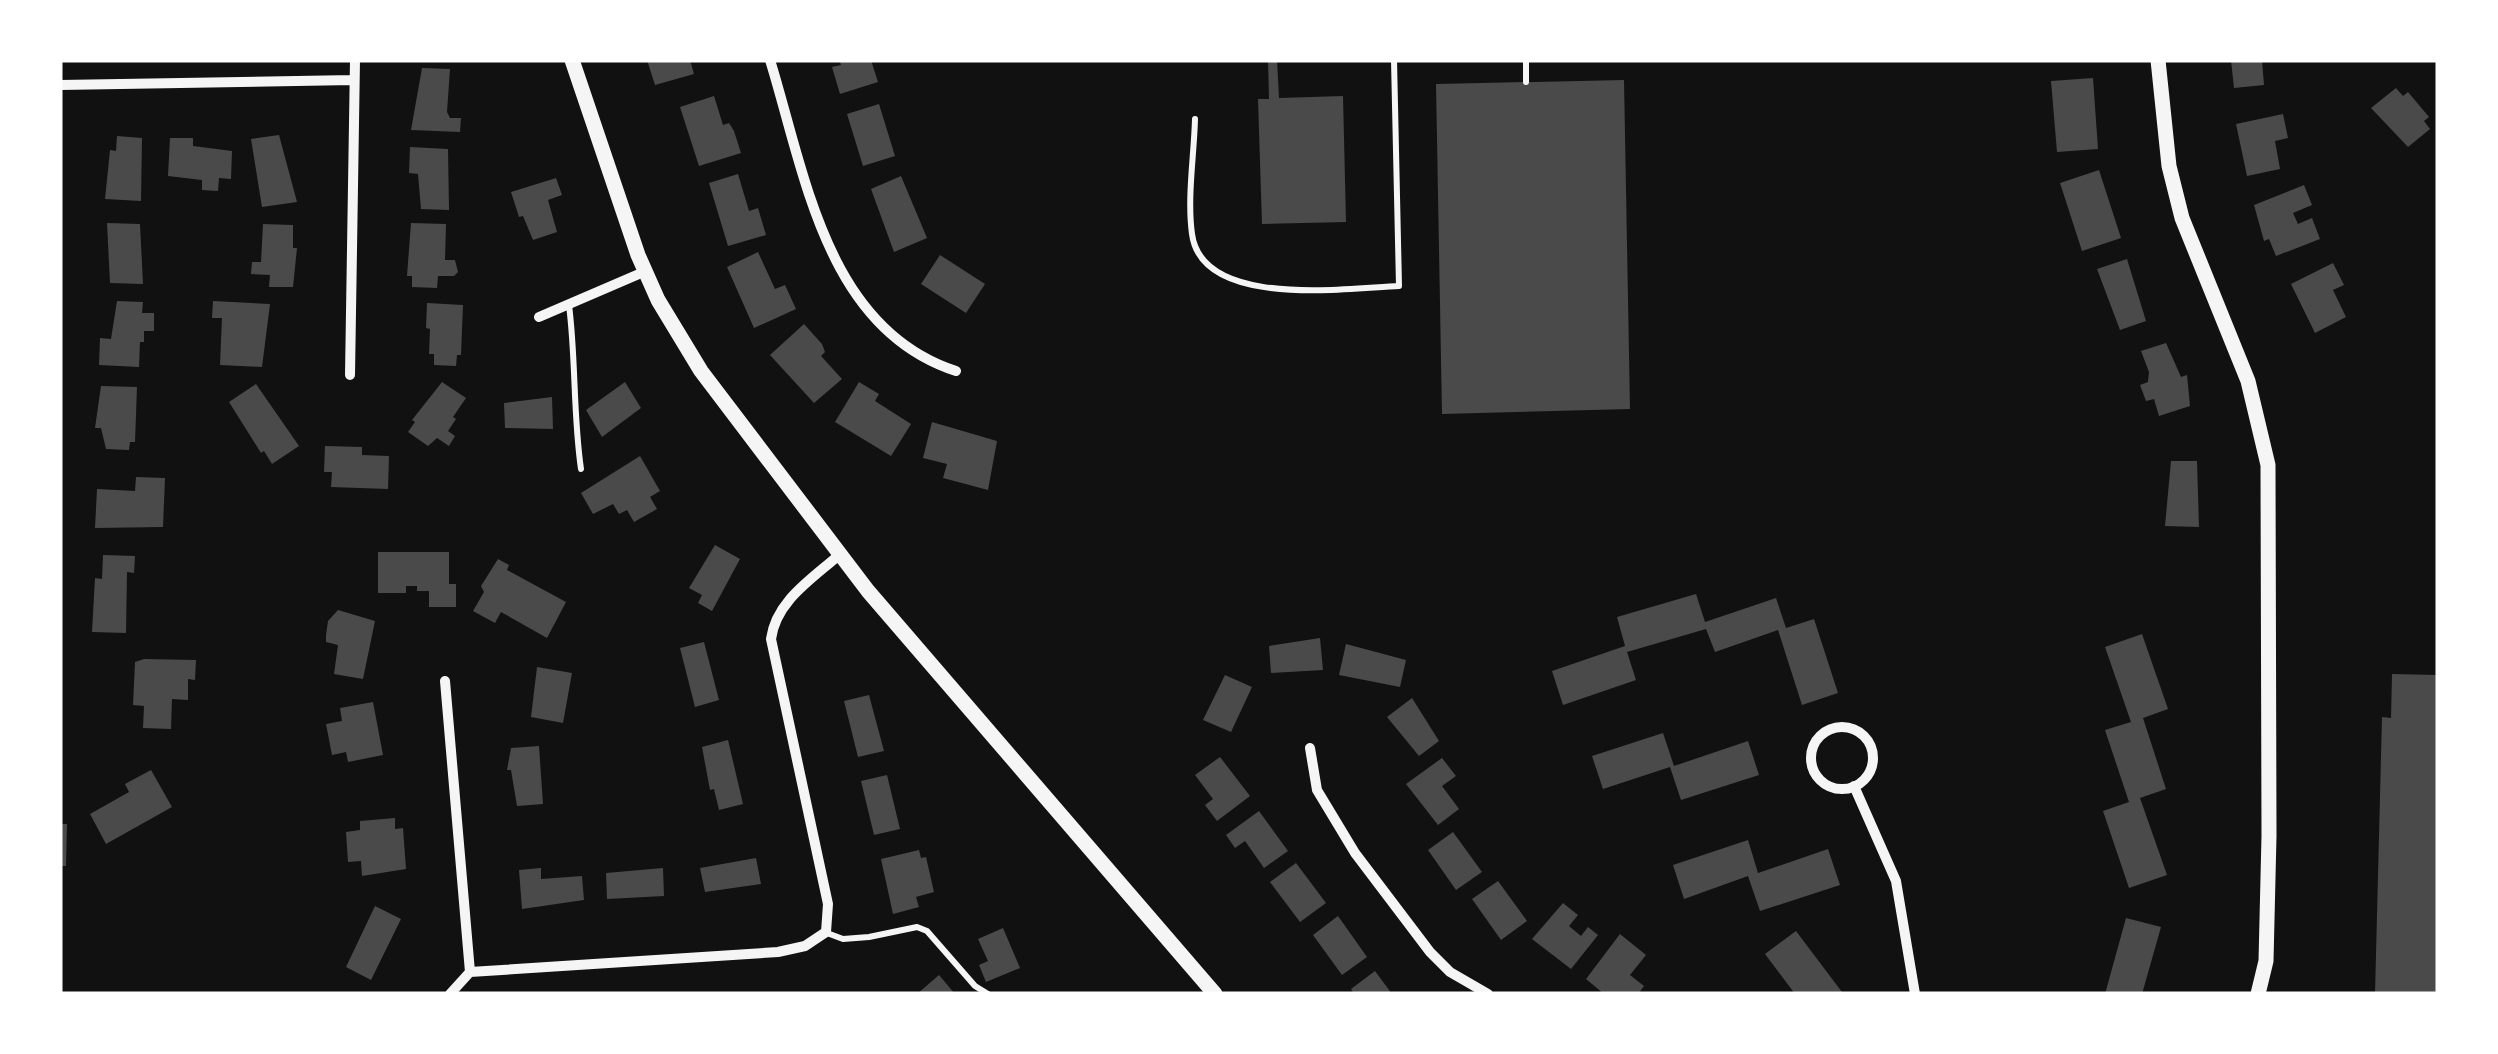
<svg xmlns="http://www.w3.org/2000/svg" width="2498" height="1054" viewBox="0 0 2498 1054" font-family="Literata,serif">
	<rect width="100%" height="100%" fill="#111"/>
	<path fill="#4a4a4a" d="M647,60H690L694,74L655,85Z
		M839,60H871L878,82L840,94L832,67L841,65Z
		M1268,60H1277L1279,98L1343,96L1346,222L1262,224L1258,99H1269Z
		M2231,60H2262L2264,85L2234,88Z
		M422,68L450,69L447,112L450,118H461L460,132L411,130Z
		M2093,78L2098,149L2057,152L2051,81Z
		M1624,80L1630,409L1442,414L1436,84Z
		M2396,88L2403,96L2408,92L2429,117L2424,121L2430,129L2408,147L2371,108Z
		M714,96L723,125L729,123L734,131L741,153L699,166L680,107Z
		M879,104L895,156L863,166L847,114Z
		M2283,114L2288,138L2275,141L2280,169L2247,176L2236,124Z
		M279,135L297,202L262,207L251,139Z
		M117,136L142,138L141,201L105,199L110,150L116,151Z
		M170,138H193V146L232,151L231,179L219,178L218,191L202,190V180L168,176Z
		M410,147L448,149L449,210L421,209L418,174L409,173Z
		M2099,170L2121,238L2082,251L2060,183Z
		M738,174L749,211L758,208L766,235L728,246L709,183Z
		M901,176L927,238L894,252L871,189Z
		M556,178L562,195L548,200L557,232L533,240L523,216L519,217L511,192Z
		M2304,185L2312,205L2293,213L2298,224L2312,218L2320,239L2276,256L2269,239L2264,241L2254,205Z
		M107,223L140,224L143,284L110,283Z
		M411,223L446,224L445,260H455L458,272L454,276H438L437,288L412,287V276H407Z
		M263,224L293,225V248H297L293,287H269L270,275L251,274L252,262H261Z
		M758,252L775,289L785,285L796,309L754,328L727,267Z
		M940,255L985,284L966,313L921,284Z
		M2127,259L2146,321L2120,330L2097,269Z
		M2333,263L2344,285L2333,290L2346,317L2315,333L2291,284Z
		M117,301L143,302L142,313H154V331H144V342H140L139,367L99,365L100,338L111,339Z
		M213,301L270,304L262,367L220,365L222,318H212Z
		M427,303L463,305L461,355H457L456,366L434,365V354H429L430,329L426,328Z
		M804,324L822,344L825,352L821,356L842,379L814,403L770,355Z
		M2166,343L2181,377L2187,375L2190,406L2159,416L2154,399L2146,401L2140,385L2148,382L2149,372L2141,351Z
		M442,382L466,398L453,417L456,419L448,431L455,436L449,446L437,438L428,446L408,432L415,422L412,420Z
		M625,382L641,408L602,437L586,410Z
		M859,382L879,394L875,401L911,424L891,456L835,422Z
		M256,384L299,446L272,464L264,451L261,453L229,402Z
		M101,386L137,387L135,442H130L129,450L106,449L101,428H95Z
		M552,397L553,429L505,428L504,403Z
		M932,422L997,441L988,490L943,478L947,464L923,458Z
		M325,446L362,447V455L389,456L388,489L331,487L332,472H324Z
		M640,456L660,491L650,497L657,509L634,522L627,510L619,514L613,504L593,514L581,493Z
		M2171,461H2197L2199,527L2165,526Z
		M136,477L165,478L163,527L95,528L97,489L135,491Z
		M715,545L740,559L712,611L698,603L702,595L689,588Z
		M378,552H449V584H456V607H429V591H417V586H406V593H378Z
		M103,555L135,556L134,573L127,572L126,633L92,632L95,578L102,579Z
		M498,559L509,565L507,570L566,602L547,638L501,612L495,623L473,611L484,592L481,586Z
		M1696,594L1705,622L1776,598L1786,628L1814,619L1838,693L1802,705L1778,630L1715,652L1706,629L1627,652L1636,680L1563,705L1552,671L1625,646L1617,617Z
		M338,610L375,621L363,679L334,674L338,645L326,642V635L328,621Z
		M2142,634L2168,709L2143,718L2166,789L2140,798L2167,875L2129,888L2103,811L2129,802L2105,730L2131,722L2105,647Z
		M1320,638L1323,670L1271,673L1269,646Z
		M704,642L719,700L695,707L680,648Z
		M1346,644L1406,660L1400,687L1339,675Z
		M144,659L196,660L195,680L188,679V700L172,699L171,729L143,728L144,706L133,705L135,662Z
		M537,667L572,673L563,723L531,717Z
		M2392,674L2438,675V994H2375L2382,717L2391,718Z
		M1225,675L1252,687L1231,732L1203,720Z
		M869,695L884,751L858,757L844,701Z
		M1412,698L1439,741L1419,756L1387,717Z
		M373,702L383,755L348,762L346,752L332,755L326,724L342,721L340,708Z
		M1663,733L1674,766L1748,741L1759,775L1681,800L1670,767L1603,789L1592,756Z
		M728,740L743,804L719,810L714,789L710,790L702,747Z
		M539,746L543,804L517,806L511,770H507L511,748Z
		M1220,757L1250,796L1217,821L1205,805L1213,799L1195,775Z
		M1442,758L1456,776L1442,786L1459,809L1438,825L1406,784Z
		M151,770L172,807L106,844L90,814L129,792L125,784Z
		M887,775L900,829L874,835L861,781Z
		M1259,811L1288,851L1264,868L1245,841L1235,848L1226,835Z
		M395,818V829L403,828L406,869L362,876L361,861L348,862L346,832L360,830V821Z
		M60,824H67L66,866H60Z
		M1453,832L1482,872L1456,890L1428,850Z
		M1748,840L1758,873L1828,849L1840,885L1760,911L1748,876L1684,899L1673,865Z
		M919,850L921,858L926,857L934,892L916,897L919,907L893,914L881,859Z
		M756,858L761,884L705,892L700,868Z
		M1296,863L1326,903L1300,922L1270,882Z
		M541,868V879L582,876L584,900L522,909L519,870Z
		M663,868L664,896L607,899L606,873Z
		M1498,881L1527,921L1501,940L1472,899Z
		M1563,903L1578,915L1569,926L1581,936L1588,927L1598,935L1571,969L1532,939Z
		M375,906L401,919L371,980L346,967Z
		M1338,916L1367,957L1342,975L1313,935Z
		M2126,918L2161,927L2142,994H2105Z
		M1003,928L1020,968L986,982L979,965L988,961L978,939Z
		M1796,931L1842,992L1840,994H1795L1765,954Z
		M1620,934L1646,955L1630,975L1644,986L1638,994H1604L1586,979Z
		M1375,971L1392,994H1354L1351,989Z
		M939,975L955,994H917Z"/>
	<g fill="none" stroke-linecap="round" stroke-linejoin="round">
		<path stroke="#f5f5f5" stroke-width="6" d="M1526,60V82
			M1195,119C1194,156 1187,198 1192,234C1202,309 1346,288 1399,286L1394,60
			M569,305C576,360 573,414 581,469
			M827,933L843,939L869,937L917,927L927,931L975,986L988,994"/>
		<path stroke="#f5f5f5" stroke-width="10" d="M770,60C805,173 826,329 956,371
			M60,85L353,80
			M539,317L646,271
			M350,375L355,60
			M445,681L470,972
			M1811 758a31 31 0 1 1 62 0a31 31 0 1 1-62 0Z
			M1310,748L1317,790L1355,853L1430,952L1450,972L1488,994
			M1854,786L1896,881L1915,994
			M450,994L470,972L778,952L805,946L826,932L828,904L771,639C776,601 812,579 839,555"/>
		<path stroke="#f5f5f5" stroke-width="15" d="M572,60L638,255L658,300L701,371L868,591L1215,994
			M2158,60L2169,166L2182,218L2248,381L2268,465L2269,836L2266,961L2258,994"/>
	</g>
	<rect width="2498" height="1054" fill="none" stroke="#ffffff" stroke-width="125"/>
</svg>
